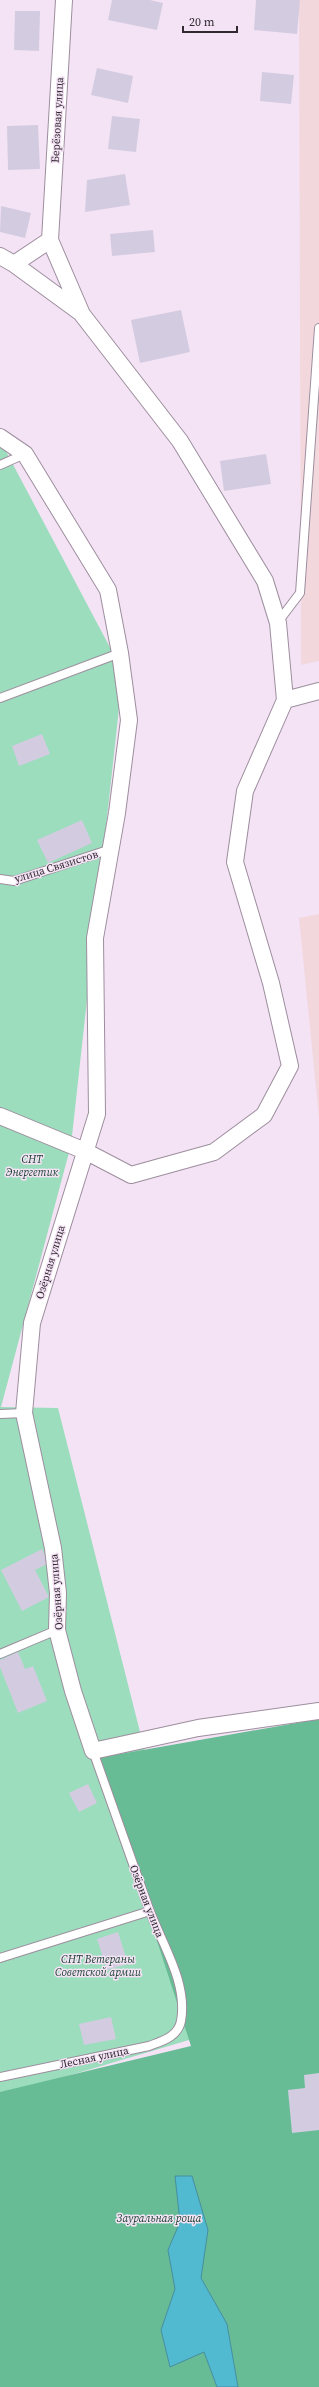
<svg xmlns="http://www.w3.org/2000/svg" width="319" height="2387" viewBox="0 0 319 2387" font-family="'Source Serif 4',serif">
	<rect width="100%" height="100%" fill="#f4e3f5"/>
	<path fill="#f2d8dd" d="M299,0H319V661L301,665Z
		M319,914V1118L299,918Z"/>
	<path fill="#9bddbd" d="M0,440L123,672L71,1145L1,1407L58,1408L216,2032L0,2096Z"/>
	<path fill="#67bc95" d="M319,1719V2387H0V2092L191,2046L98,1758Z"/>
	<path fill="#51bad0" stroke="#478ea0" d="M175,2176H192L208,2230L201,2278L227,2324L238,2387H217L204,2352L170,2367L161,2330L175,2289L168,2250L180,2222Z"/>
	<path fill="#d3cce1" d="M112,0H150L163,3L157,30L108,20Z
		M256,0H300L297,34L254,30Z
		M15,11H40L39,51L14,50Z
		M97,68L133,76L128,103L91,95Z
		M262,72L294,75L291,104L260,101Z
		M112,116L140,119L136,152L108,149Z
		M38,125L40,169L8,170L7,126Z
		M125,174L130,205L85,212L87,180Z
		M1,206L31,213L25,238L0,232Z
		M153,230L155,252L112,256L110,234Z
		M181,310L190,352L140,363L131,320Z
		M266,454L271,484L224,491L220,461Z
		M42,734L50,754L19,766L12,746Z
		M82,820L92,843L48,863L37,840Z
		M42,1549L49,1563L35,1570L49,1597L22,1611L1,1570Z
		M18,1652L25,1669L33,1666L47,1701L18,1713L0,1667V1660Z
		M88,1784L97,1803L79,1812L69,1793Z
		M118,1932L128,1964L107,1970L97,1939Z
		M111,2017L116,2039L84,2045L79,2024Z
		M319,2073V2130L292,2133L288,2090L305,2088L304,2075Z"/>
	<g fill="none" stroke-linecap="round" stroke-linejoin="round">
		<g stroke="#9d8e9e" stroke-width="10">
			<path id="lane" d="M0,465L25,454
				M278,622L300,593L319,328
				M0,698L120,653
				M0,879L14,881L111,849
				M0,1414L24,1413
				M0,1654L57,1630
				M0,1958L150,1911
				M0,2077L149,2046C162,2041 178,2037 181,2021C188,1983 162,1944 149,1909C130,1856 112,1804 93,1751"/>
		</g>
		<g stroke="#9d8e9e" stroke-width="18">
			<path id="street" d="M64,0L50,240L81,312
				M0,256L14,264L50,240
				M0,437L25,454L108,590L120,653L129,720L117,813L95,938L97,1114L32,1323L24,1413L53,1548L58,1593L57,1630L73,1691L93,1751L198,1728L319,1711
				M285,700L319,691
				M0,1116L85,1151L131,1175L214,1152L264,1115L290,1066L271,983L235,862L245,791L285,700L278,623L265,581L180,441L81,313L14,264"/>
		</g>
		<use href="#lane" stroke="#fff" stroke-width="8"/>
		<use href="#street" stroke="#fff" stroke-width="16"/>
	</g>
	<g text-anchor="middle" stroke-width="3" stroke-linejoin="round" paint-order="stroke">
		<g font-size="11" fill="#302930" stroke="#f4e3f5">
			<text transform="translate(57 120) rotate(-87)" y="4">Берёзовая улица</text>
			<text transform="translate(56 866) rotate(-17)" y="4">улица Связистов</text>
			<text transform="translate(50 1262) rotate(-73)" y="4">Озёрная улица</text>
			<text transform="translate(56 1592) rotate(-94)" y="4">Озёрная улица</text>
			<text transform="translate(147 1901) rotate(69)" y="4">Озёрная улица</text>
			<text transform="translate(94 2057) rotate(-12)" y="4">Лесная улица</text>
		</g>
		<g font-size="11" font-style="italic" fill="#173d2c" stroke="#f4e3f5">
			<text x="32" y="1163">СНТ<tspan x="32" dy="13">Энергетик</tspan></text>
			<text x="98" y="1963">СНТ Ветераны<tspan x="98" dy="13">Советской армии</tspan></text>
			<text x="159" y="2222">Зауральная роща</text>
		</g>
	</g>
	<path d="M183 26v6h54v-6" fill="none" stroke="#302930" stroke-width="2"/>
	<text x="189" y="26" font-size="12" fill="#302930" stroke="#f4e3f5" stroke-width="3" paint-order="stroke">20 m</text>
</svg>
